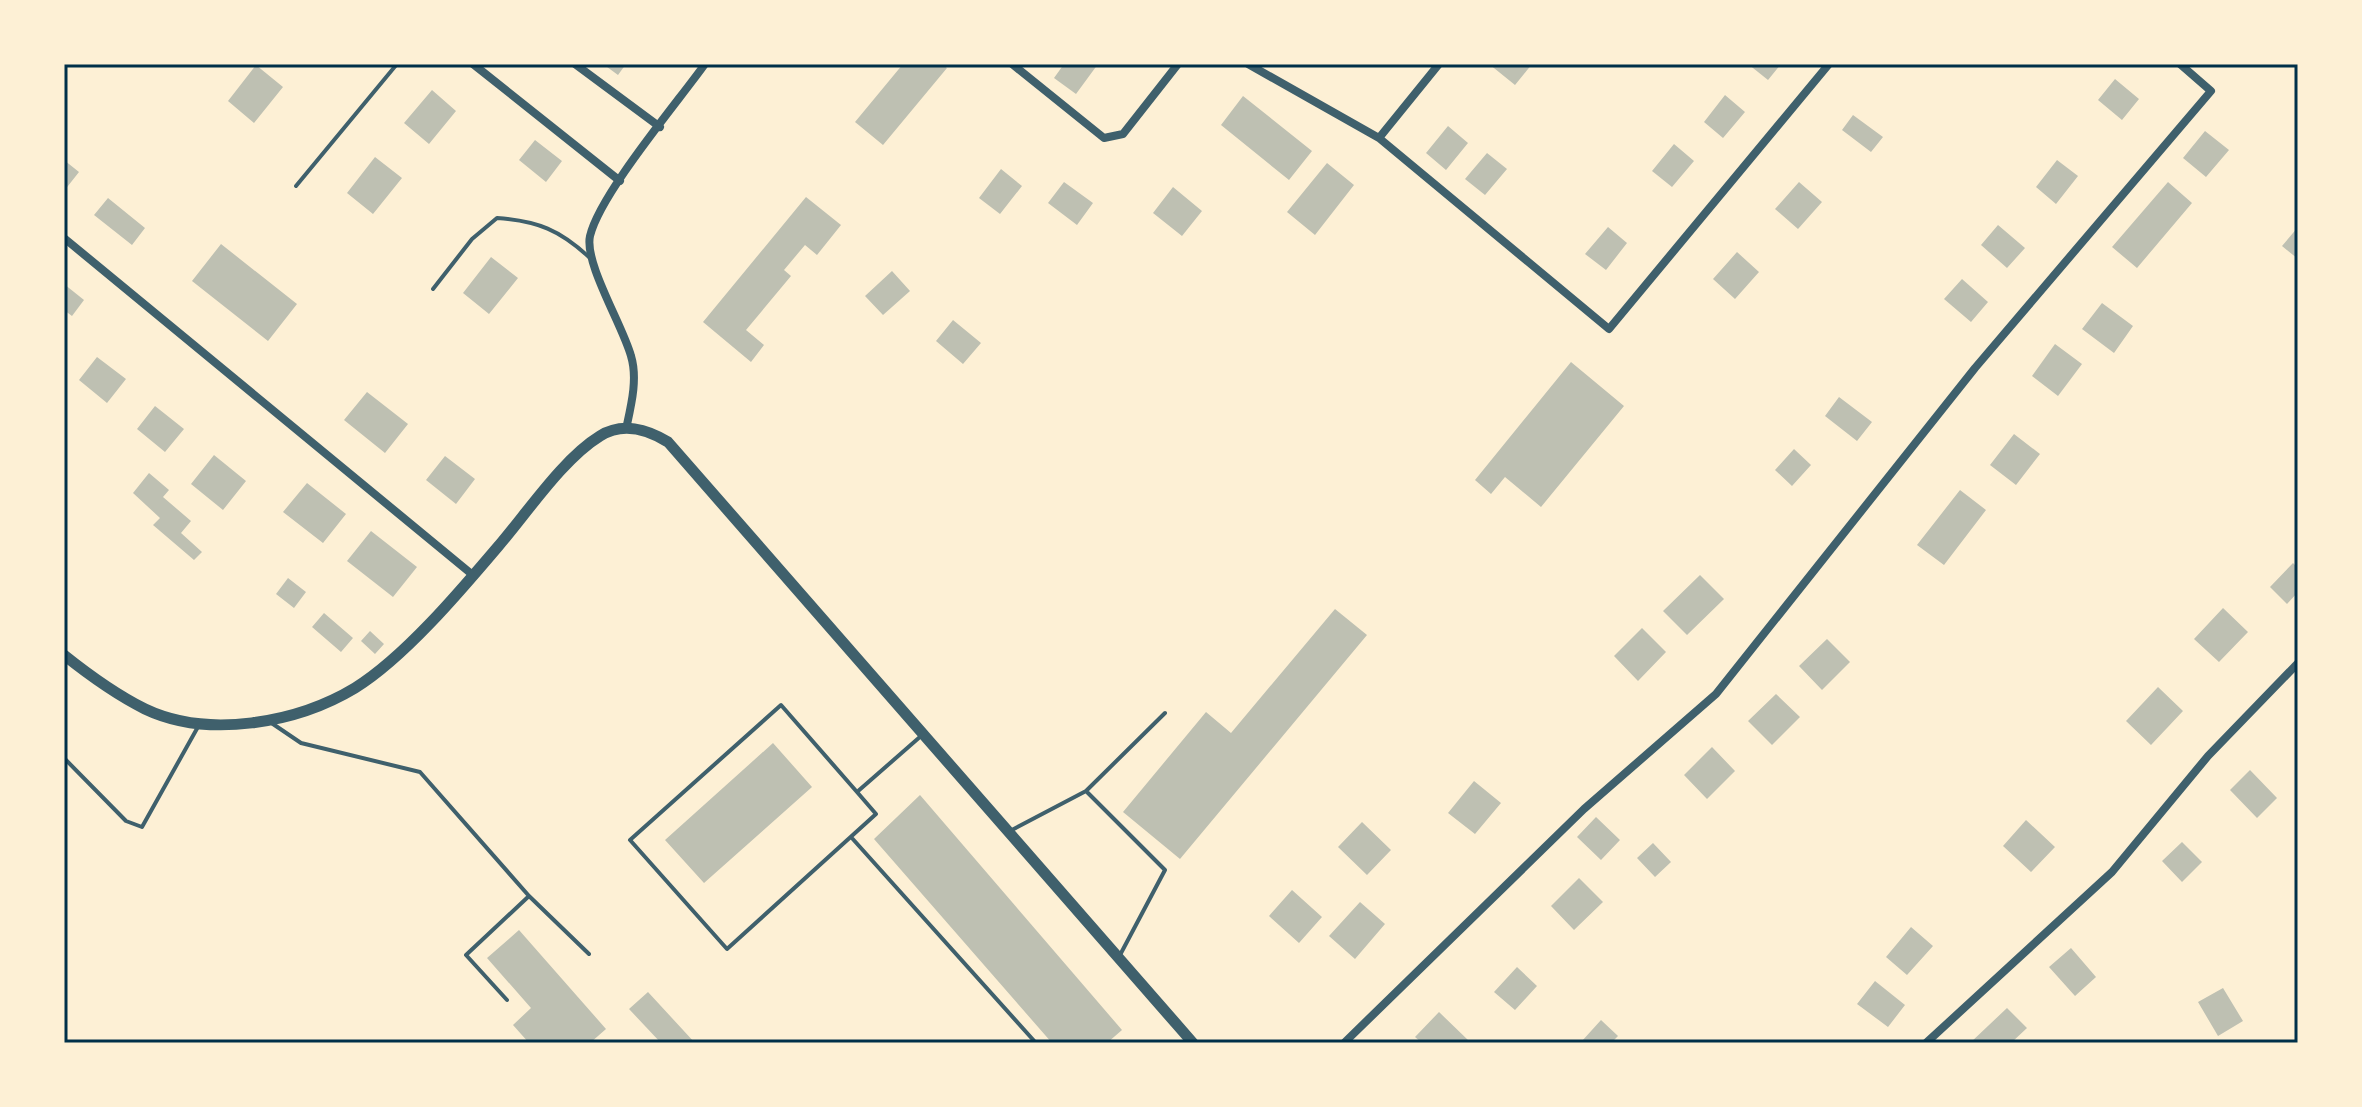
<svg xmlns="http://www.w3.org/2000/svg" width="2362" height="1107" viewBox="0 0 2362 1107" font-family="Mulish,sans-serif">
	<rect width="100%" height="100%" fill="#fdf0d5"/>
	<path fill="#bec0b2" d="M603,64H626L618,75Z
		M903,64H942L947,68L883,145L855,122Z
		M1064,64H1098L1076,94L1054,78Z
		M1489,64H1532L1515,85Z
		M1748,64H1781L1768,80Z
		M256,65L283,87L254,123L228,101Z
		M2115,79L2139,99L2122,120L2098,100Z
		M432,90L456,111L429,144L404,123Z
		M1725,95L1745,112L1723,138L1704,122Z
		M1243,96L1312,151L1289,180L1221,125Z
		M1853,115L1883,137L1871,152L1842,130Z
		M1448,126L1468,143L1446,170L1426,153Z
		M2205,131L2229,150L2206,177L2183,158Z
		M535,140L562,161L546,182L519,160Z
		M1674,144L1694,161L1672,187L1652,171Z
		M1487,153L1507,169L1485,195L1465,179Z
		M375,157L402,178L373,214L347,193Z
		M64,160L79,172L64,191Z
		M2057,160L2078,176L2056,204L2036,187Z
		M1327,163L1354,185L1315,235L1287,212Z
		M1001,169L1022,186L1000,214L979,198Z
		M1064,182L1093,203L1077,225L1048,203Z
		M1799,182L1822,202L1798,229L1775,209Z
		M2168,182L2192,203L2137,268L2112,247Z
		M1173,187L1202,211L1182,236L1153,213Z
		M806,197L841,225L817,255L805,245L784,270L791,276L746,330L764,345L751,362L703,322Z
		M108,198L145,228L132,245L94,215Z
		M1998,225L2025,248L2007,268L1981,245Z
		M1608,227L1627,243L1606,270L1585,254Z
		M2298,227V259L2282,246Z
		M221,244L297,304L268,341L192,281Z
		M1737,252L1759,272L1735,299L1713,279Z
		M491,257L518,278L489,314L463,293Z
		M892,271L910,291L883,315L865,296Z
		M1962,279L1988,302L1971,322L1944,299Z
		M64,284L84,300L72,316L64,310Z
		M2102,303L2133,326L2114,353L2082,329Z
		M953,320L981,343L963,364L936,341Z
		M2055,344L2082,364L2058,396L2032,376Z
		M97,357L126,379L107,403L79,380Z
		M1571,362L1624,406L1541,507L1505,477L1491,494L1475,480Z
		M367,392L408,424L385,453L344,420Z
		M1839,397L1872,422L1857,441L1825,416Z
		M155,406L184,429L165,452L137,429Z
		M2014,434L2040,454L2016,485L1990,465Z
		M1794,449L1811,465L1792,486L1775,470Z
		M214,455L246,481L223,510L191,484Z
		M445,456L475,479L456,504L426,480Z
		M149,473L169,490L163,497L191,521L181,533L202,552L194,560L153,525L160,518L133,493Z
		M307,483L346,514L323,543L283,512Z
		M1960,490L1986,510L1944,565L1917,545Z
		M371,531L417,567L393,597L347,561Z
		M2293,563L2298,568V592L2287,604L2270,587Z
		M1700,575L1724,599L1687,635L1663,611Z
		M288,578L306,592L294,608L276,594Z
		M2223,608L2248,632L2219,662L2194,639Z
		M1335,609L1367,635L1180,859L1123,812L1206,712L1231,733Z
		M324,613L353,638L341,652L312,627Z
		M1642,628L1666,652L1638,681L1614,656Z
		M370,631L384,644L375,654L361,641Z
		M1827,639L1850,662L1822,690L1799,666Z
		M2158,687L2183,711L2151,745L2126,721Z
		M1776,694L1800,717L1772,745L1748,721Z
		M773,743L812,787L704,883L665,840Z
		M1712,747L1735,771L1707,799L1684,775Z
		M2250,770L2277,798L2257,818L2230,790Z
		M1474,781L1501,803L1475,834L1448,813Z
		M920,795L1122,1030L1107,1043H1052L874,839Z
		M1596,817L1620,840L1601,860L1577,837Z
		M2026,820L2055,847L2031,872L2003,846Z
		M1362,822L1391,850L1367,875L1338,847Z
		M2182,842L2202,862L2182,882L2162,861Z
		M1653,843L1671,862L1655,877L1637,858Z
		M1579,878L1603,902L1574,930L1551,906Z
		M1292,890L1322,917L1299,943L1269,916Z
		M1360,902L1385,924L1355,959L1329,936Z
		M1911,927L1933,946L1907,975L1886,957Z
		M519,930L606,1029L590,1043H529L513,1025L531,1008L487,958Z
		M2071,948L2096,977L2075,996L2049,967Z
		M1517,967L1537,986L1515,1010L1494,992Z
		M1875,981L1905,1005L1888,1027L1857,1004Z
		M2223,988L2243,1021L2218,1036L2198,1002Z
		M648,992L695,1043H661L629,1009Z
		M2007,1008L2027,1028L2011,1043H1970Z
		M1439,1012L1468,1040L1465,1043H1422L1415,1037Z
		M1601,1020L1618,1036L1611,1043H1584L1582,1041Z"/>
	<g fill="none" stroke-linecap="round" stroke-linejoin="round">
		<path stroke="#3f606c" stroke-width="4" d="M296,186L397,64
			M433,289L472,239L497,218C538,221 560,230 590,258
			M270,722L301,743L420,772L529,896L589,954
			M64,758L126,821L142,827L199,725
			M1086,791L1165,870L1120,955
			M857,792L781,705L630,840L727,949L876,814L857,792L921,736
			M1010,831L1086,791L1165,713
			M851,837L1036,1043
			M507,1000L466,955L529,896"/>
		<path stroke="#3f606c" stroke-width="8" d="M473,64L620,181
			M575,64L660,127
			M1012,64L1104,138L1123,134L1178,64
			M1248,64L1379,138L1609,329L1829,64
			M1379,138L1439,64
			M64,238L474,576
			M626,429C631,406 638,379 631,356C623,326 584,263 590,236C600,194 677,103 705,64
			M1344,1043L1584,809L1716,694L1975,368L2211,91L2180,64
			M1926,1043L2112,872L2208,756L2298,663"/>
		<path stroke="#3f606c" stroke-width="11" d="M64,655C89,675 115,694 145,709C208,739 297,723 355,688C405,657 462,589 501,543C529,510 564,458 600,436C622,422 647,429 668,442L1193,1043"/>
	</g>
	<rect width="2362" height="1107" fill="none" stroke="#fdf0d5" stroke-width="132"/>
	<rect x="66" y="66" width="2230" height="975" fill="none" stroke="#003049" stroke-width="3"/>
</svg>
